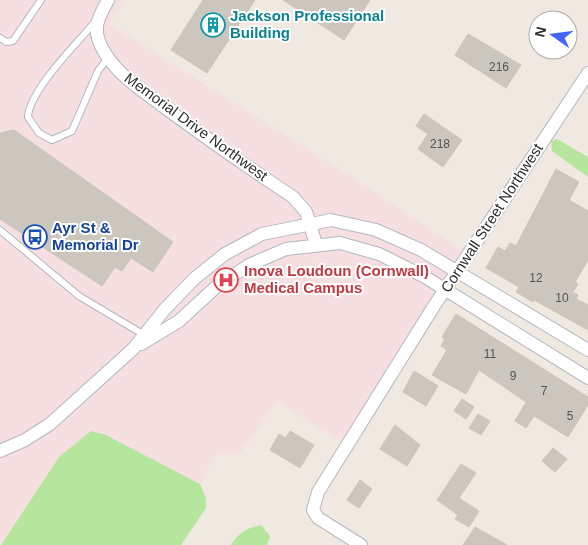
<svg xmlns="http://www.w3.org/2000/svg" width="588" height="545" viewBox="0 0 588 545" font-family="Helvetica,sans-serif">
	<rect width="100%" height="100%" fill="#efe9e1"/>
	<path fill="#f5dfe0" d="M0,0H124L109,24L358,181L469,255L347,446L277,400L239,455H215L200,484L106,435L59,457L0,545Z"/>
	<path fill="#b6e59e" d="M557,139L588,157V177L552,151L551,141Z
		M91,431L106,435L200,484L206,498V508L181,545H1L59,457Z
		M261,525L270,536L267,545H231C239,532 247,528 261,525Z"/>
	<path fill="#cbc7bf" stroke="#cbc5ba" d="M203,0H255L207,73L171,50Z
		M283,0H370L344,40Z
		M468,34L521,65L506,88L455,55Z
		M424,114L462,140L443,167L418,149L428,134L416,126Z
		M14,130L173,242L153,272L131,258L122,271L115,267L102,286L0,219V133Z
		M556,169L579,182L569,200L588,211V260L575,282L578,284L573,292L578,295L576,299L588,305V330L534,300L533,302L516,292L519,287L486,268L498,247L505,251L510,243L516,246Z
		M456,314L588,397V405L568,437L534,416L526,428L515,421L526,402L479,370L466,394L432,375L447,350L441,346L445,339L442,337Z
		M414,371L438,386L426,406L403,392Z
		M462,399L474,407L466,419L454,411Z
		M478,414L490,421L481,435L469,428Z
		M395,425L420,445L407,466L380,449Z
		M290,431L314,445L300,468L270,450L279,434L286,438Z
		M553,448L567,459L555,472L542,461Z
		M461,464L476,473L459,498L479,511L469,527L455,519L458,515L437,500Z
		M360,480L372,489L359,508L347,500Z
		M475,527L507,545H463Z"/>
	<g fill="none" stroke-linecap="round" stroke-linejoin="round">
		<g stroke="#b4b7c1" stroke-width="8">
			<path id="service" d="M95,22C77,43 29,91 28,117L39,133L52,140L72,131L98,71L108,58
				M0,38L6,42L13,41L41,0
				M0,230L79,296L146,336"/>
		</g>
		<g stroke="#b4b7c1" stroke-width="14">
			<path id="minor" d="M108,0C99,17 92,27 101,46C114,73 141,89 164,107C206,138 249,168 293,197L306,212L316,244
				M141,344L179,321L217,286L249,265L286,249L340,243L379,254L425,277L588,378
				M0,451L25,440L50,424L133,349L165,309L195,278L225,254L262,234L331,220L376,230L421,250L588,350
				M361,545L318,518L313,510L318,492L434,306L588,73"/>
		</g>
		<use href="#service" stroke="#fff" stroke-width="6"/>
		<use href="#minor" stroke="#fff" stroke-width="12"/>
	</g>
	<defs>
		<g id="building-ring" transform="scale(1.25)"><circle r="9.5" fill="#fff" stroke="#0f9aa8" stroke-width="1.5"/><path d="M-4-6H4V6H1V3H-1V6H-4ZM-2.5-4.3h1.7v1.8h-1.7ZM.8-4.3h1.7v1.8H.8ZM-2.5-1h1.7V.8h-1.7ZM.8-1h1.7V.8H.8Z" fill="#0f9aa8"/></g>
		<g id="bus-ring" transform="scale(1.25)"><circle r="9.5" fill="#fff" stroke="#1a4fb4" stroke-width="1.5"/><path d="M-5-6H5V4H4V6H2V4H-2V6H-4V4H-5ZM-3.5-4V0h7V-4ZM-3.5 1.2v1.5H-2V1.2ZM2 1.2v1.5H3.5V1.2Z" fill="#1a4fb4"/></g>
		<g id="hospital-ring" transform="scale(1.25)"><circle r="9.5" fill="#fff" stroke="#e0444e" stroke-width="1.5"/><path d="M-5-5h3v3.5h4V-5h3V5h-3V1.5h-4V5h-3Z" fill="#e0444e"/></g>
	</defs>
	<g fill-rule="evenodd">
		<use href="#building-ring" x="213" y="25"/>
		<use href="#bus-ring" x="35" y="237"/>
		<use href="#hospital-ring" x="226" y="280"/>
	</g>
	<g text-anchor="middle" stroke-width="4" stroke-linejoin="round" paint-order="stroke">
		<g font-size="12" fill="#555452">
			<text x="499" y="71">216</text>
			<text x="440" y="148">218</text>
			<text x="536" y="282">12</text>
			<text x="562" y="302">10</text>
			<text x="490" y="358">11</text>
			<text x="513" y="380">9</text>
			<text x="544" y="395">7</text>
			<text x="570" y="420">5</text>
		</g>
		<g font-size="15" font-weight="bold" fill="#0d838f" stroke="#fff" text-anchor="start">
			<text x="230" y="21">Jackson Professional<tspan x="230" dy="17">Building</tspan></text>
		</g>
		<g font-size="15" fill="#2e2e2e" stroke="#fff">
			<text transform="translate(196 127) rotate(36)" y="5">Memorial Drive Northwest</text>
			<text transform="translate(492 218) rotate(-57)" y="5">Cornwall Street Northwest</text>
		</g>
		<g font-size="15" font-weight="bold" fill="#164399" stroke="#fff" text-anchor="start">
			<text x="52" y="233">Ayr St &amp;<tspan x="52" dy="17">Memorial Dr</tspan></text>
		</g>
		<g font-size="15" font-weight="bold" fill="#be3a42" stroke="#fff" text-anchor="start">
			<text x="244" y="276">Inova Loudoun (Cornwall)<tspan x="244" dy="17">Medical Campus</tspan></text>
		</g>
	</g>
	<g transform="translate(553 35) rotate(284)"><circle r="24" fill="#ffffff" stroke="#ababab"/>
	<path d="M0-4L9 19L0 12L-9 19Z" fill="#4264fb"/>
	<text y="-8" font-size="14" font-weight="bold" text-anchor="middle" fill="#2e2e2e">N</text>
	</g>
</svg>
